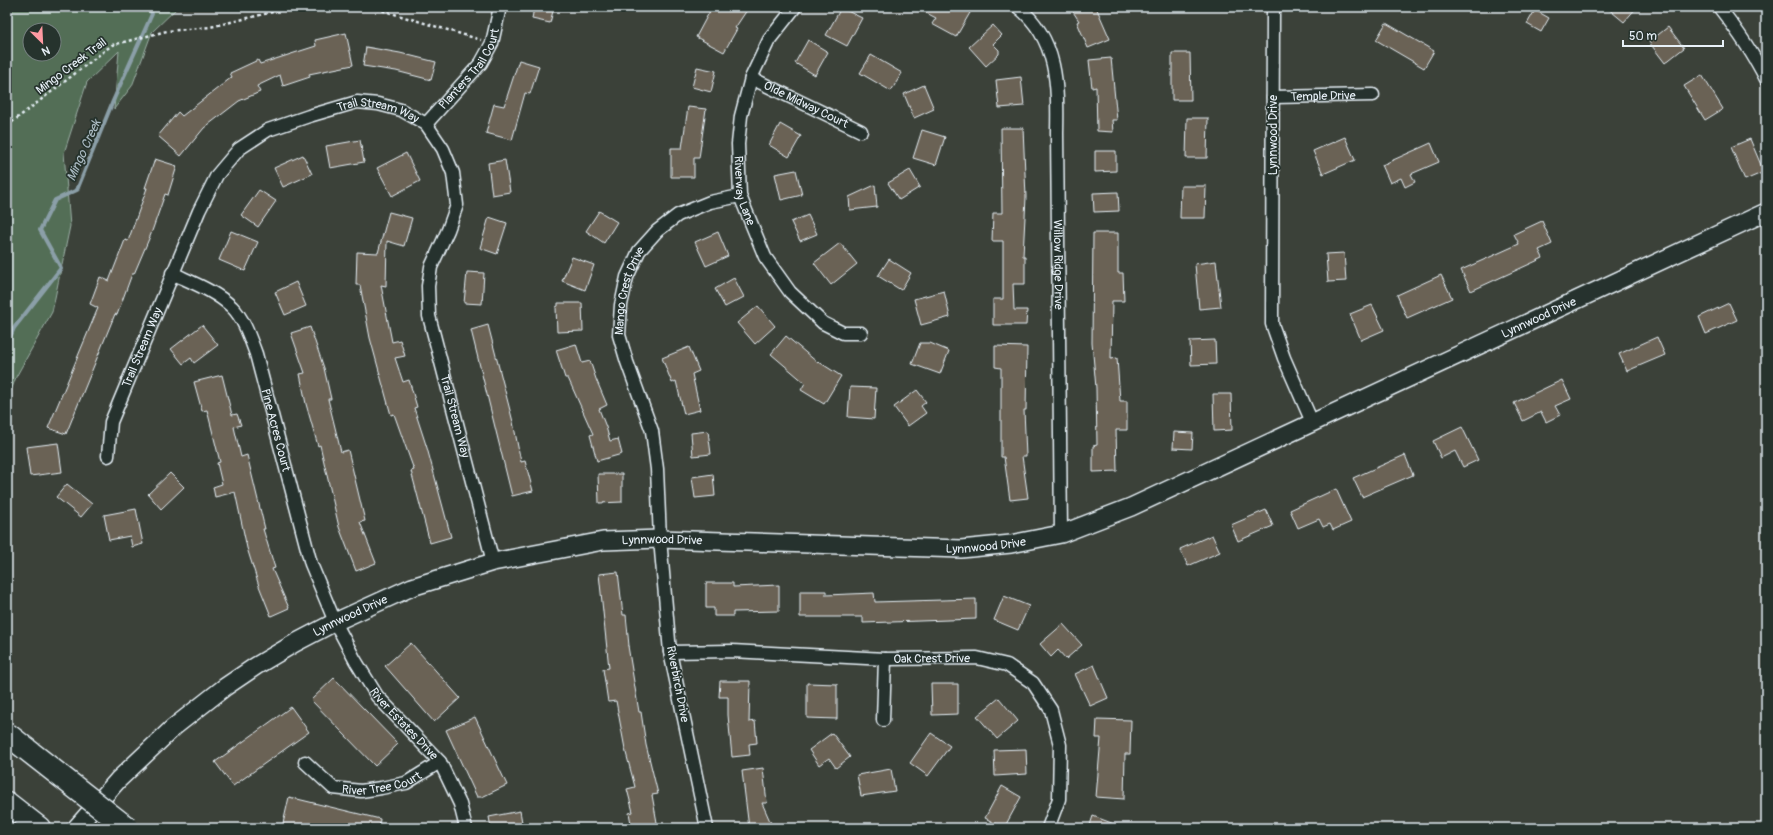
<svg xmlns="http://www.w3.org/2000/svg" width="1773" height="835" viewBox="0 0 1773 835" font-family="Pangolin,sans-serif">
	<rect width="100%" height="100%" fill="#3b4139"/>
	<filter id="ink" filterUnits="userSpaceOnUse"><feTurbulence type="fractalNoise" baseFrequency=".025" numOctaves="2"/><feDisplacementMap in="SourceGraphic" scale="8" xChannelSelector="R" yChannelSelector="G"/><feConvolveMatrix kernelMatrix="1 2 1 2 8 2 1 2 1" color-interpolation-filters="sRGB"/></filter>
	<g filter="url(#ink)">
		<path fill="#526e56" stroke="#9db0a7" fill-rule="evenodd" d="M7,7H178L152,32L132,86L114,109L119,51L87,82L64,153L70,226L52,312L16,377L7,402V109L8,104L7,103ZM30,30H54V54H30Z"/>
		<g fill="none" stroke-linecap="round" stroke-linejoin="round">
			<path stroke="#8b9fa8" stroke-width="4" d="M7,344L14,328L61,268L40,230L55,200L77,190L113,101L152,14L149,7"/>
		</g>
		<path fill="#6b6254" stroke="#e8f1f8" d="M534,7H554L550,23L532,19Z
			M712,7H749L735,28L737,29L724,52L696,37Z
			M915,7H964L971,11L956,37L932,24L936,18Z
			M1070,7H1096L1110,39L1088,48L1077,22L1079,21Z
			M1606,7H1637L1624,22Z
			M841,8L862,18L847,46L826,35Z
			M1535,10L1549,18L1541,32L1527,24Z
			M1386,23L1434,51L1424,68L1376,40Z
			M993,25L1002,35L993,44L999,50V54L986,66L969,47Z
			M1668,27L1684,48L1665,63L1649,42Z
			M346,33L353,65L309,74L310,77L283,86L280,75L257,86L260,92L239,101L204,128L181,156L158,136L178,112L182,116L232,77L230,73L258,60L260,64L316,46L315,40Z
			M808,40L828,52L815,75L795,63Z
			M366,47L400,53L436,62L431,80L396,71L363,66Z
			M1172,53H1190L1191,100H1172Z
			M871,55L902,73L891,91L860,73Z
			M1111,58L1117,120H1112L1113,132L1097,131L1096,87L1092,88L1089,60Z
			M519,60L539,66L530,94L525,93L512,140L486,133L494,104L504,106Z
			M697,67L716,71L711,92L692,87Z
			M1702,75L1723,109L1705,120L1684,86Z
			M1021,77L1024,106L999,108L996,80Z
			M924,85L934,109L914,118L904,94Z
			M688,107L706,109L699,158H694V177H671V148H682Z
			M1187,118H1208L1207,158H1186Z
			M780,124L801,136L789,157L769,145Z
			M1001,128H1023L1026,197L1023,256H1025V284H1013L1014,310H1027L1026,325H993V299H1003V241H992L993,213H1002Z
			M922,130L945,137L936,165L913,158Z
			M1345,137L1355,160L1323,174L1313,151Z
			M1750,139L1764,172L1745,180L1731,147Z
			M360,140L364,162L330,168L326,146Z
			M1431,143L1439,162L1411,174L1415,182L1405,187L1401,178L1390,183L1382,165Z
			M1095,151H1116V171L1095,172Z
			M406,153L420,181L392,196L377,168Z
			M303,155L312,174L283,187L274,168Z
			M155,159L177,166L168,195L165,194L151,234L134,274H132L117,315L115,314L66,434L48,428L98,308L90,304L100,277L109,281L125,240L128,241L147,188H145Z
			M505,160L510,192L492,195L488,163Z
			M796,170L802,195L781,200L775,174Z
			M910,170L920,187L899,200L888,183Z
			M875,185L877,207L850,210L849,197Z
			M1181,186H1206L1205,218H1180Z
			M259,190L276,201L258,227L241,215Z
			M1118,192L1119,211L1094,212L1093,193Z
			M599,211L617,222L604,243L586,231Z
			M389,212L412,218L404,246L387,241L386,286L381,285L392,342L400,340L405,356L395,358L403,382L409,380L417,407L414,408L427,448L451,537L430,543L411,471L414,470L394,414L391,415L370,338L360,285H356L357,252L378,253Z
			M808,215L817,234L800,241L791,222Z
			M489,217L507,223L497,254L480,248Z
			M1542,221L1552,244L1539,250L1543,258L1471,291L1461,270L1519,244L1514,234Z
			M231,231L258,242L245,271L219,260Z
			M718,232L728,256L706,266L695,242Z
			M1093,233H1118V273H1123L1124,301H1112L1111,359L1117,358L1120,401H1127V430H1116L1117,471L1093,472V446L1097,445L1096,388L1092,343Z
			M840,243L857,264L831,285L814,263Z
			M1344,253L1346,281L1328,282L1326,254Z
			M572,257L594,265L585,290L562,281Z
			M889,259L911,273L901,290L878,276Z
			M1216,261L1221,307L1199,309L1195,264Z
			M467,272L484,273L482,304L464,303Z
			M1441,275L1452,298L1407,318L1397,295Z
			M734,278L744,297L725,307L715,289Z
			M296,282L306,306L285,315L275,292Z
			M944,291L950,317L921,325L914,299Z
			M558,303H582L583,331L557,332L556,307L558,306Z
			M1729,303L1737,320L1706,334L1699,317Z
			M1372,305L1384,330L1361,340L1350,314Z
			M758,306L775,326L755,344L737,323Z
			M202,325L218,345L194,363L191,358L183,364L171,349Z
			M488,325L513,422L521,462L525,461L533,491L512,496L471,330Z
			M310,327L324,368L331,399H328L341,452L348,450L365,521L360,522L376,563L356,571L339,527L320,445L318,446L306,404L300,374L305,373L291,333Z
			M786,336L818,363L819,362L841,376L824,404L801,390L805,383L771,354Z
			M1657,337L1665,355L1627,371L1619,354Z
			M1215,340L1216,364L1191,365L1190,341Z
			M920,343H930L949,351L940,374L912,364Z
			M576,344L582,363L590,361L596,379L607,405L599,409L606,427L610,441L618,439L622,454L597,461L590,435L593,434L568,378H565L556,350Z
			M995,346L1027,347L1026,410H1024L1026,456H1022L1028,498L1010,500L1004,457H1001V368L995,367Z
			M689,347L699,371L692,374L700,410L684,414L676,381L672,383L662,358Z
			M222,375L232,415L237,414L241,425L234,427L241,457L247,455L265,529H263L275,568L272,569L289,608L271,616L259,586L247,548L235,492L215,497L213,487L222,484L217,463L220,462L207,410L202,411L194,382Z
			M1562,380L1571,399L1555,406L1560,415L1546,422L1541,412L1523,421L1514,403Z
			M850,387L876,388L874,419L848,417Z
			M917,390L926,402L921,406L926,413L908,426L894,407Z
			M1213,394H1231L1232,430L1214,431Z
			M1462,427L1478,460L1463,467L1455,451L1441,458L1433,441Z
			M708,431L711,454L693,456L691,433Z
			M1174,432L1193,433L1192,449L1173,448Z
			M58,443L62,472L30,476L26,447Z
			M1405,455L1413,475L1362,497L1353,478Z
			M170,473L184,487L161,509L148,494Z
			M598,474H622V502L599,503Z
			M713,474L715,496L695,498L692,477Z
			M67,484L92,504L81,517L56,497Z
			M1336,489L1351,522L1333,530L1330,524L1323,527L1319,519L1298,528L1290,510Z
			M136,509L143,544L132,547L130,536L109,540L104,515Z
			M1266,510L1273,526L1238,541L1231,525Z
			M1212,535L1220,552L1188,566L1180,549Z
			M618,572L623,615H626L629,646H628L639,712H641L646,745L658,794L652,795L658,828H632L629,813L633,812L627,789L635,787L625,749L616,701L608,702L603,669L609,668L599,574Z
			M706,583H733V587L779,585V611L733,612V616H714V608H706Z
			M800,591H826V595L874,593L875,602L976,599V619L863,623V617H800Z
			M1004,596L1029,606L1018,630L994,620Z
			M1063,624L1082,645L1066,659L1058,650L1051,657L1040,644Z
			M411,643L460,698L434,722L385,666Z
			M1094,665L1108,698L1090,706L1075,674Z
			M334,678L398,744L375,766L311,700Z
			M720,681H750L749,722L755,721L757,743L749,744L750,755L732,757L728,715V697H719Z
			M807,683L837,684V719L807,718Z
			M931,684H958V714L932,715Z
			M999,698L1018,721L997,739L977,716Z
			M291,707L309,732L233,786L215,762Z
			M475,717L507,785L482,797H477L446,730Z
			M1097,719L1131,720L1130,754H1125L1124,799L1096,797L1101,738H1096Z
			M832,733L850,757L836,768L829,758L819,765L809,750Z
			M931,733L950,746L928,776L910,763Z
			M1026,749L1027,774L995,776L994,750Z
			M763,768L767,803H762L773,828H749L742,771Z
			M891,769L895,791L861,796L857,775Z
			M1002,786L1021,797L1004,828L985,818Z
			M289,797L380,819L379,828H282Z
			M520,811L523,828H491L489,817Z
			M1093,816L1122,827V828H1089Z"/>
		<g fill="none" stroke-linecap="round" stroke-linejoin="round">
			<g stroke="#e8f1f8" stroke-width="15">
				<g id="street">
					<path id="s1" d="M795,7L769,40L751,78L741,116L738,144L740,196L765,257L790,292L823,323L843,333H861"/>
					<path id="s2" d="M1018,7C1058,39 1058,86 1057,133L1061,534"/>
					<path d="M1273,7L1272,324L1284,358L1312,422"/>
					<path d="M1719,7C1737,30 1753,53 1766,79"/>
					<path id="s3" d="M751,78L861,131"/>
					<path id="s4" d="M1273,97L1373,95"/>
					<path id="s5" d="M426,124L481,63L492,43L500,7"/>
					<path id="s6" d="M172,273C193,283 215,291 232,307C244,319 250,338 256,354L311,564L335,622L355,660L377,696L440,762L460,804L466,828"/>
					<path id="s7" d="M108,456L111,422L199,211L217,175L239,149L268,130L309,116L357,102L378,104L401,110L426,124L443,149L453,173L457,205L448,230L431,267L428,286L429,316L493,562"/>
					<path id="s8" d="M670,652L732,651L885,659L977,658L1007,665L1033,683L1051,710L1060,745L1059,799L1048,828"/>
					<path d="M883,720L885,659"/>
					<path id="s9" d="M305,762L333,788L361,791L381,788L406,783L440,762"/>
					<path id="s10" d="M707,828L670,652L660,539L657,469L652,431L627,362L619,335L621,305L627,277L639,251L657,231L678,215L710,202L740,196"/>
				</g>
			</g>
			<g stroke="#e8f1f8" stroke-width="20">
				<g id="secondary">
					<path id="s11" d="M76,828L118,780L174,727L225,687L256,666L295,643L335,622L412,587L493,562L603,541L660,539L961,549L1011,544L1061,534L1131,507L1766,212"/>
				</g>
			</g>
			<g stroke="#e8f1f8" stroke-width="25">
				<path id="highway" d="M7,803L39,828"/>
			</g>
			<path stroke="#e8f1f8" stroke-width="2.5" stroke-dasharray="3 3" stroke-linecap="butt" d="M371,7L481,40
				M7,126L112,45L167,31L210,27L294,7"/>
			<use href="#street" stroke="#26332d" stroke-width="12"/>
			<use href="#secondary" stroke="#26332d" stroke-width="17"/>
			<use href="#highway" stroke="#26332d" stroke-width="22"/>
			<g stroke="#e8f1f8" stroke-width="25" stroke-linecap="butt">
				<path id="highway-bridge" d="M7,734L127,828"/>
			</g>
			<use href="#highway-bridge" stroke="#26332d" stroke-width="22"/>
		</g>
	</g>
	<g text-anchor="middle" stroke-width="3.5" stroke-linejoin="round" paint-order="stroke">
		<g font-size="12" fill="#e8f1f8" stroke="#26332d">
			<text transform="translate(71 66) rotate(-37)" y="4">Mingo Creek Trail</text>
			<text dy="4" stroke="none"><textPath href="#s5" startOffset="71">Planters Trail Court</textPath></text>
			<text dy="4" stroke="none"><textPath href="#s4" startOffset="50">Temple Drive</textPath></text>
			<text dy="4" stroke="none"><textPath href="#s3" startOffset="61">Olde Midway Court</textPath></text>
			<text dy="4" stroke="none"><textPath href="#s7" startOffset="487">Trail Stream Way</textPath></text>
			<text transform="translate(1273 135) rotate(-90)" y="4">Lynnwood Drive</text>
			<text dy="4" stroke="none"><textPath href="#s1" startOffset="199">Riverway Lane</textPath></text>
			<text dy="4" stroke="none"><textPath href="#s2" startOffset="269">Willow Ridge Drive</textPath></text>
			<text dy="4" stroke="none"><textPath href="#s10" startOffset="549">Mango Crest Drive</textPath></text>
			<text dy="4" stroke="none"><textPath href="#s11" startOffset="1599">Lynnwood Drive</textPath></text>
			<text dy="4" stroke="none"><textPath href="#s7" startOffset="115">Trail Stream Way</textPath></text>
			<text dy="4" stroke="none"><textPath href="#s7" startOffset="847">Trail Stream Way</textPath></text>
			<text dy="4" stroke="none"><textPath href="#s6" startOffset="201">Pine Acres Court</textPath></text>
			<text dy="4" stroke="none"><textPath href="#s11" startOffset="674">Lynnwood Drive</textPath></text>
			<text dy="4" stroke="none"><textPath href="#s11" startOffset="998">Lynnwood Drive</textPath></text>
			<text dy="4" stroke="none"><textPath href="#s11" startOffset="350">Lynnwood Drive</textPath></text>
			<text dy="4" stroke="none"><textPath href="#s8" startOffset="262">Oak Crest Drive</textPath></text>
			<text transform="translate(678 684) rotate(79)" y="4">Riverbirch Drive</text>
			<text dy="4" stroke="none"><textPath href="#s6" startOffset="526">River Estates Drive</textPath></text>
			<text dy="4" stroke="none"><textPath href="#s9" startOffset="88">River Tree Court</textPath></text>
		</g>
		<g font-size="13" font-style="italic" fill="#aabac2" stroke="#26332d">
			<text transform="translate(83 150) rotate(-66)" y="5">Mingo Creek</text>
		</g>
	</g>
	<rect width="1773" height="835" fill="none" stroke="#26332d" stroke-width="24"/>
	<rect x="12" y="12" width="1749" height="811" fill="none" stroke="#e8f1f8" stroke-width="1.5" filter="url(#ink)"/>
	<g transform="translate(42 42) rotate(156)"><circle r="19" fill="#26332d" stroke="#747f7e"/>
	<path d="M0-3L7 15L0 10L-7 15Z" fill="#ff9aa2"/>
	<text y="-6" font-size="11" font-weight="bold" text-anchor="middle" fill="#e8f1f8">N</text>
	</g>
	<path d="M1623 40v6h100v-6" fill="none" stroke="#e8f1f8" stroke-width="2"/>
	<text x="1629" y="40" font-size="12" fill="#e8f1f8" stroke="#26332d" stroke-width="3" paint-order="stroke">50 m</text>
</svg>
